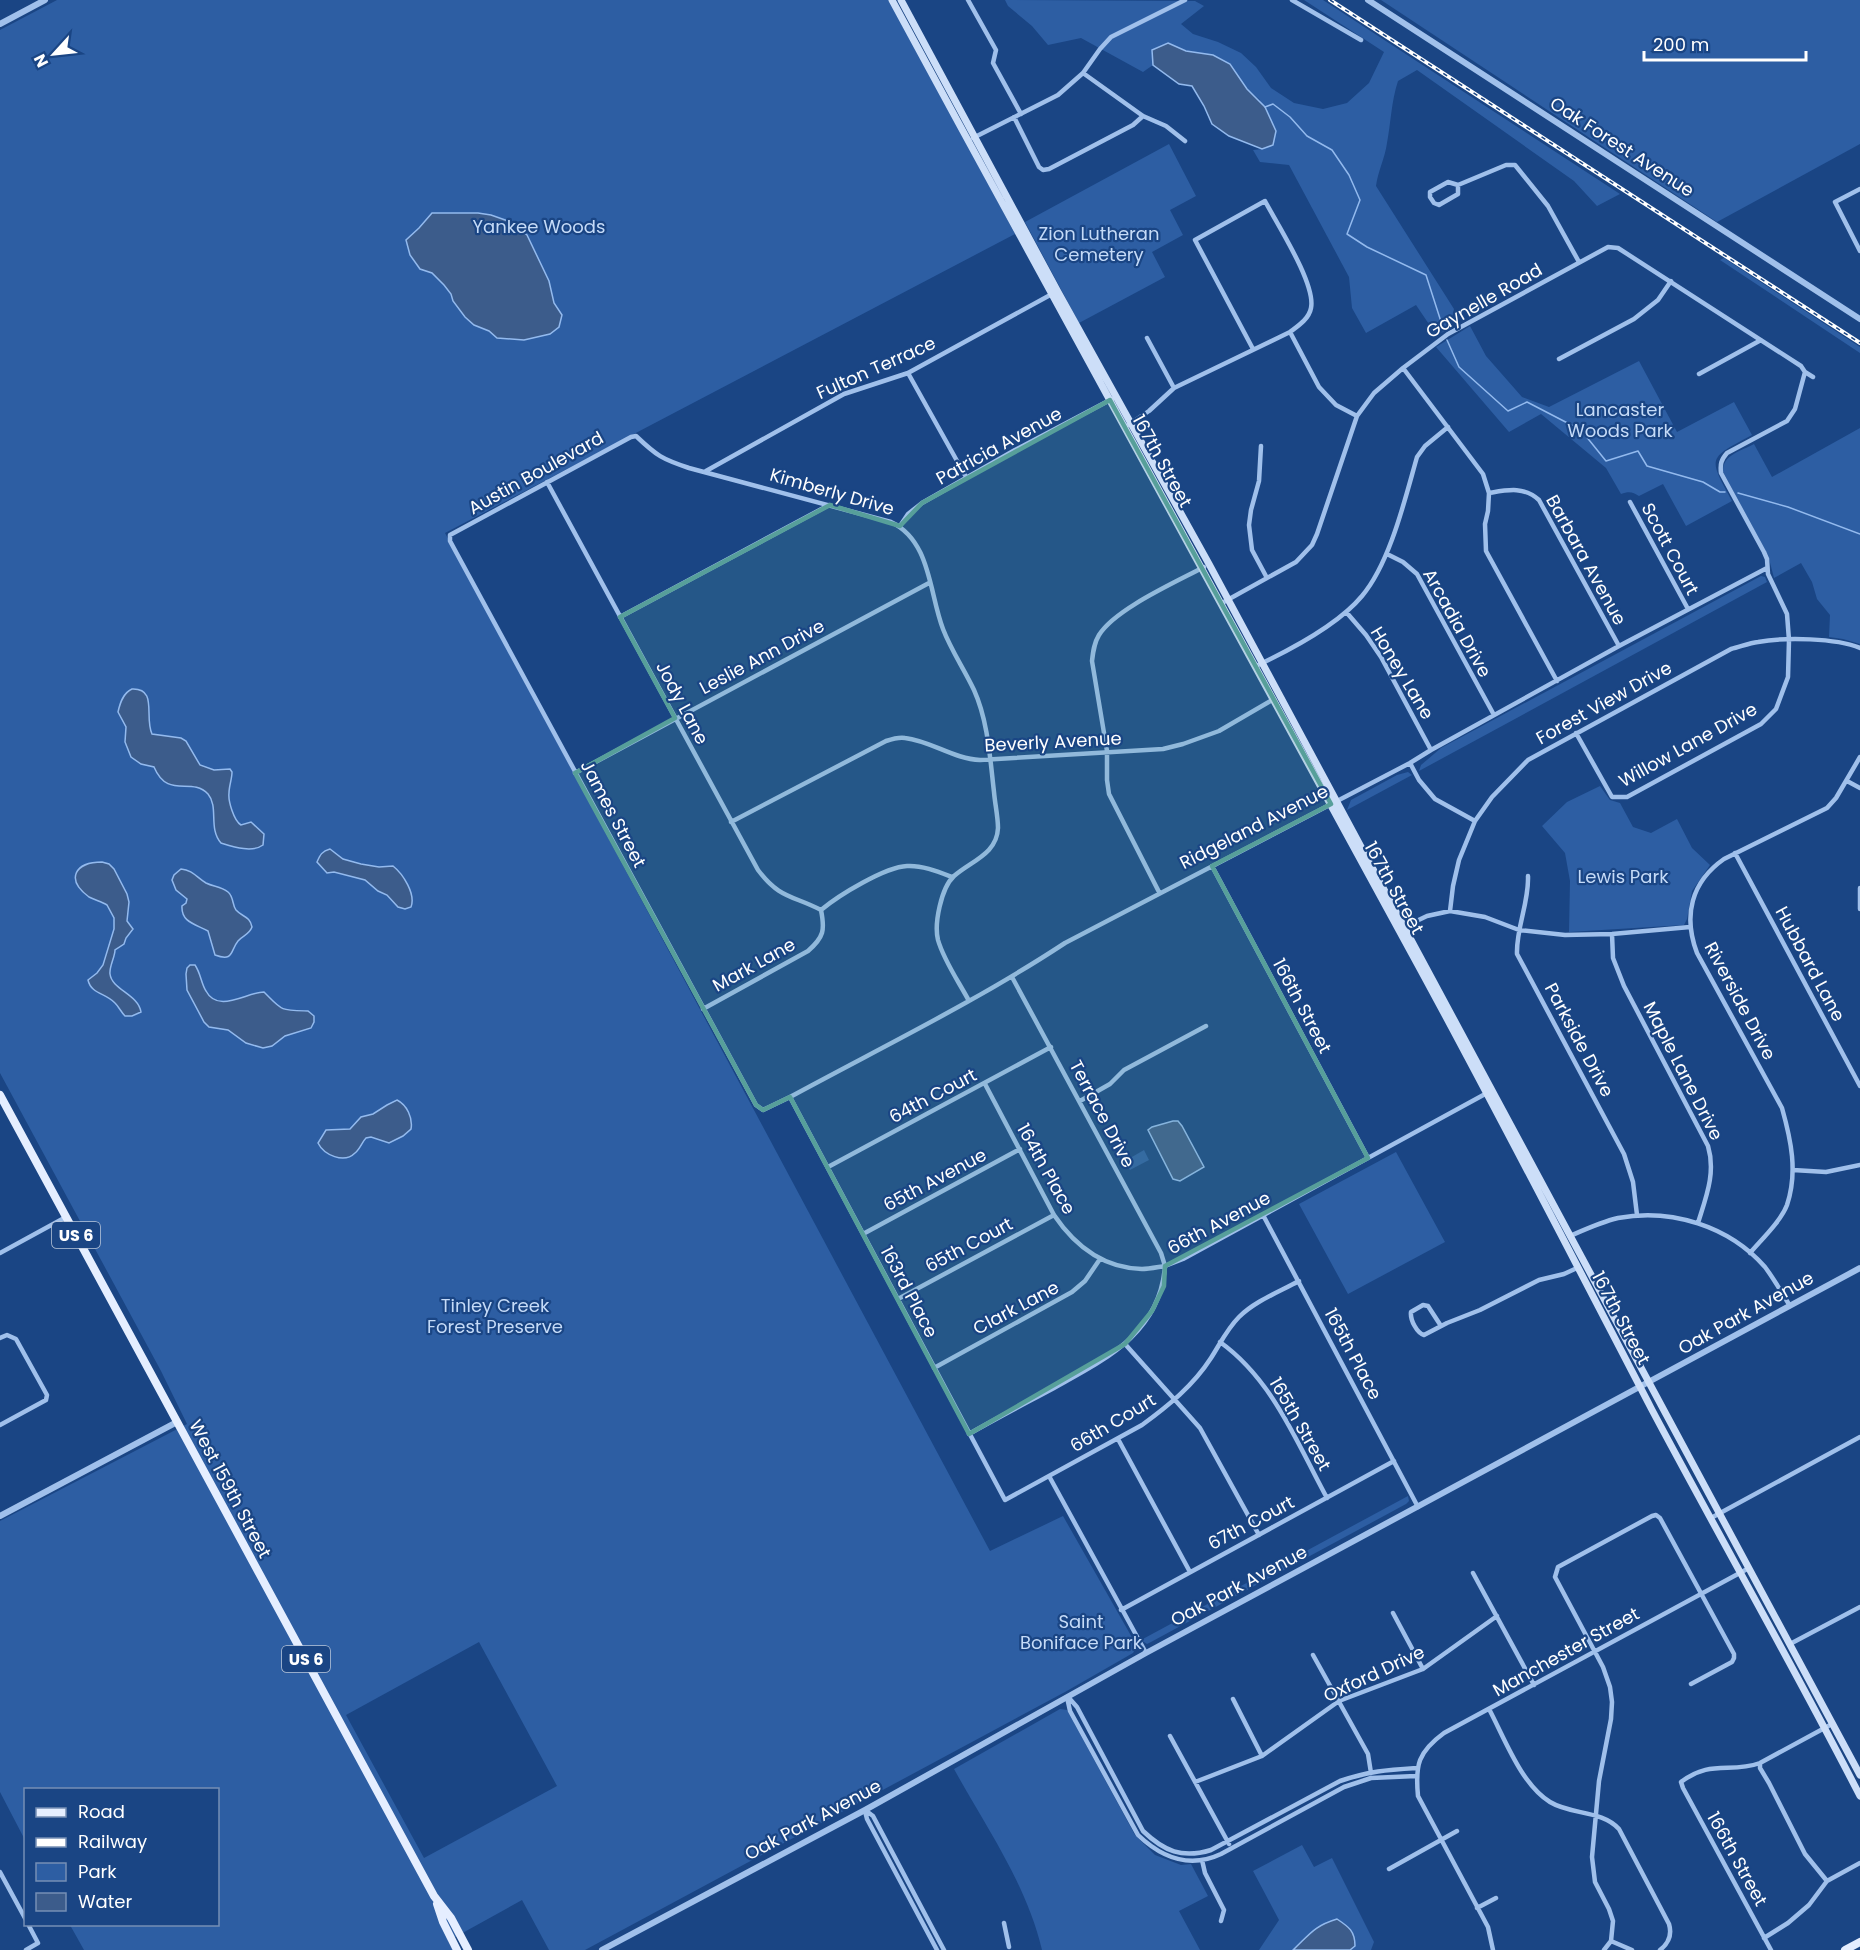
<svg xmlns="http://www.w3.org/2000/svg" width="1860" height="1950" viewBox="0 0 1860 1950" font-family="Poppins,sans-serif">
	<rect width="100%" height="100%" fill="#1a4584"/>
	<path fill="#2d5ea3" fill-rule="evenodd" d="M57,0H890L1015,234L445,533L990,1551L1063,1516L1134,1641L1136,1648L1133,1653L1065,1692L585,1950H549L522,1900L448,1941L453,1950H84L70,1925L218,1924V1790H26L25,1840L0,1792V1521L187,1424L161,1371L0,1073V30ZM479,1642L557,1786L424,1858L346,1715Z
		M1005,0L1195,1L1204,6L1181,24L1193,34L1218,42L1241,53L1256,67L1271,88L1294,103L1323,109L1347,103L1369,83L1384,52L1304,0H1323L1620,194L1597,206L1574,181L1417,70L1398,81C1391,103 1391,122 1387,143C1385,158 1378,171 1376,186L1454,309L1450,327L1437,336L1416,305L1366,333L1352,308L1349,277L1289,165L1260,162L1253,150L1262,149L1260,100L1247,89L1230,64L1213,55L1186,51L1168,43L1153,50V65L1143,72L1081,38L1048,45L1032,26L1008,6Z
		M1381,0H1860V144L1717,222Z
		M1169,144L1196,196L1170,210L1183,235L1152,252L1165,277L1079,323L1025,222Z
		M1724,258L1860,347V353L1720,260Z
		M1470,326L1486,356L1522,397L1549,407L1639,361L1677,432L1734,402L1752,435C1707,459 1708,457 1732,501L1686,526L1663,484L1639,496C1633,492 1629,491 1621,494L1606,468L1541,414L1509,432L1436,347Z
		M1860,428V644L1843,639L1829,637L1830,615L1817,599L1812,582L1801,563L1774,578L1768,555L1723,472C1722,455 1741,451 1754,444L1772,477Z
		M1761,576L1765,577L1767,582L1419,771L1421,765L1441,748Z
		M1408,772L1412,775L1347,810L1351,800L1397,775Z
		M1600,786L1610,800L1620,803L1633,827L1651,833L1677,819L1692,848L1710,865L1692,891L1687,919L1684,925L1569,932L1570,881L1565,853L1542,826L1567,802Z
		M1144,1150L1149,1160L1130,1170L1125,1161Z
		M1396,1152L1445,1242L1348,1294L1299,1204Z
		M1408,1496L1409,1501L1406,1504L1151,1642L1147,1644L1141,1640Z
		M1060,1709L1067,1710L1135,1835L1155,1855L1181,1865L1191,1864L1208,1896L1179,1911L1200,1950H1042C1027,1885 986,1827 954,1769Z
		M1302,1845L1314,1867L1332,1858L1374,1942L1371,1950H1259L1279,1920L1253,1871Z"/>
	<path fill="#3c5c8b" stroke="#93baee" stroke-width="1.5" d="M1168,43L1186,51L1213,55L1230,64L1247,89L1265,107L1276,131L1273,145L1262,149L1229,136L1212,124L1204,106L1192,86L1179,84L1153,65L1152,50Z
		M432,213H478L491,215L508,221L527,235L549,281L554,303L562,315L559,327L550,334L524,340L497,338L489,331L474,325L465,317L453,301L451,294L444,285L432,273L420,269L410,255L406,240L419,228Z
		M132,689C158,688 144,717 152,734L181,738L186,741L200,765L214,770L230,769L232,772C232,779 229,786 229,793C228,801 234,821 241,825L251,822L264,834L263,845C252,853 234,847 221,843C208,828 219,807 208,794C191,776 168,800 154,767L141,764L131,757L125,742L126,727L118,712C120,703 123,693 132,689Z
		M330,849L343,859L361,864L379,867L393,866C403,874 416,894 411,907L405,909L398,907L387,895L378,891L365,880L334,872L327,873L317,862C320,855 322,851 330,849Z
		M102,862L109,864L114,869L127,894L129,902L127,921L133,929L126,938L124,944L115,950C115,957 109,967 110,974C112,990 138,994 141,1012L132,1016H125C121,1012 119,1007 115,1003C106,993 91,994 88,980L97,973L103,965L114,929V918L107,905C102,902 95,900 89,897C65,879 75,862 102,862Z
		M181,869C193,870 197,878 206,883C214,887 221,886 228,892C234,897 232,905 236,910C242,917 250,916 252,927C249,935 243,935 238,941C230,951 234,962 215,955L208,931C195,924 181,922 182,906L186,903L187,899L176,890L172,880L174,875Z
		M190,965H195C201,974 201,983 206,991C218,1014 247,992 264,992C283,1011 279,1010 308,1011L314,1016V1022L311,1028L285,1036L272,1046L263,1048L246,1043L228,1030L209,1027L204,1022L187,990L186,974L187,968Z
		M397,1100C407,1105 413,1118 411,1129L403,1136L389,1143L371,1137L366,1138C362,1142 360,1149 355,1153C344,1164 324,1155 318,1143L326,1130L350,1129L361,1117L373,1114L387,1105Z
		M1173,1121H1178L1182,1126L1204,1167L1180,1181L1173,1179L1148,1130L1152,1127Z
		M1337,1919C1349,1927 1355,1931 1355,1946L1350,1950H1293C1310,1934 1314,1926 1337,1919Z"/>
	<g fill="none" stroke-linecap="round" stroke-linejoin="round">
		<path stroke="#93baee" stroke-width="1.5" d="M1265,107L1273,104L1290,117L1307,136L1332,150L1349,175L1360,200L1347,234L1367,247L1426,275L1444,331
			M1447,340L1459,367L1508,411L1527,402L1581,430L1606,461L1638,451L1647,466L1703,482L1720,492H1725
			M1738,493L1788,507L1860,534"/>
		<path stroke="#a0c0eb" stroke-width="4.5" d="M968,0L996,50L993,63L1021,114
			M1292,0L1361,40
			M1083,73L1143,116L1166,126L1185,141
			M1014,117L1039,167L1043,170L1049,169L1133,125L1143,116
			M973,138L1058,95L1083,73L1100,49L1111,37L1185,0
			M1458,185V194L1439,205L1434,203L1430,197V192L1448,182L1458,185L1506,165H1515L1548,206L1579,262
			M1860,189L1835,202L1860,251
			M1290,332L1319,387L1336,405L1357,416
			M1147,338L1174,388
			M1559,359L1634,319L1658,300L1671,281
			M1403,368L1483,474L1489,493L1488,511L1485,524L1486,551L1557,681
			M908,373L966,477
			M1699,374L1761,340
			M1125,427L1149,411L1174,388L1290,332C1298,326 1309,319 1311,308C1316,284 1277,224 1265,201L1195,240L1253,349
			M1261,446L1259,481L1251,510L1249,525L1252,550L1267,578
			M706,471L844,394L908,373L1052,294
			M547,482L758,870C780,899 792,895 821,910
			M1489,493C1507,490 1524,486 1539,500L1619,646
			M1630,502L1688,609
			M900,526L908,514L922,503L1015,450L1112,399
			M1387,554L1403,562L1417,574L1494,715
			M1222,603L1296,562L1312,545L1317,534L1357,416L1374,393L1403,368L1448,334L1608,247L1618,248L1801,366L1805,372L1813,377
			M1347,613L1366,635L1381,657L1431,750
			M620,617L829,505
			M1256,666C1290,650 1338,625 1362,596C1390,563 1405,499 1417,457L1425,446L1448,427
			M1576,733L1612,797H1627L1761,724L1776,709L1788,677L1789,640L1787,614L1768,574L1767,559L1764,552L1721,473C1720,464 1721,460 1727,453L1787,421L1795,409L1805,372
			M1410,763L1419,780L1435,799L1475,821
			M575,773L929,583
			M1847,781L1860,788
			M731,822L886,741C892,739 899,737 905,738C931,741 954,759 980,760L1163,749L1183,744L1219,731L1274,699
			M1735,853L1860,1086
			M1212,866L1368,1158
			M1528,876C1529,903 1516,928 1517,954L1624,1154L1633,1182L1637,1215
			M1860,888V909
			M1159,892L1109,794L1107,780V751L1092,661C1093,652 1094,643 1099,635C1115,609 1176,582 1204,567
			M1450,911L1453,886L1459,860L1475,821L1492,797L1528,760L1731,649C1740,647 1749,643 1758,642C1785,637 1836,638 1860,648
			M1404,927L1427,916L1450,911L1485,917L1519,930L1565,935L1612,934L1690,927
			M1612,934L1613,958L1624,986L1708,1146C1716,1173 1706,1197 1698,1223
			M969,1001C959,982 944,961 938,940C934,924 941,888 954,876C971,861 997,854 998,828C998,817 995,804 994,792C990,758 988,721 974,690C964,669 951,650 943,629C929,593 931,541 891,522L689,468C662,459 657,456 636,436L631,437L450,535V541L756,1105L763,1110L790,1097C882,1047 977,1001 1065,943L1410,763L1431,750L1619,646L1767,568
			M703,1009L808,951C824,937 825,930 821,910C839,895 885,867 907,866C922,865 939,872 952,877
			M985,1084L1054,1215C1075,1246 1103,1268 1142,1269C1149,1269 1158,1267 1165,1266L1161,1253L1012,977
			M790,1097L1005,1500L1142,1425C1168,1406 1193,1386 1211,1358C1220,1344 1227,1329 1239,1317C1255,1301 1279,1292 1299,1281
			M1080,1101L1110,1084L1124,1070L1206,1026
			M828,1167L1051,1047
			M1793,1170L1826,1172L1860,1165
			M1263,1215L1418,1507
			M863,1234L1020,1149
			M1570,1236C1586,1229 1601,1222 1618,1218C1671,1208 1729,1226 1765,1267C1774,1279 1782,1293 1790,1306
			M0,1253L66,1217
			M1750,1253C1761,1240 1781,1221 1787,1205C1798,1172 1791,1140 1782,1108L1697,953C1683,916 1691,882 1724,859L1827,808L1836,798L1860,757
			M898,1299L1054,1215
			M1441,1326L1428,1306L1423,1305L1411,1312C1410,1320 1417,1333 1424,1335L1447,1323L1480,1310L1539,1280L1564,1274L1577,1268
			M0,1338L7,1335L16,1339L47,1395L46,1400L0,1425
			M1220,1342C1273,1380 1297,1443 1327,1498
			M1125,1344L1200,1428L1259,1535
			M934,1368L1072,1292L1085,1281L1100,1259
			M969,1434C997,1418 1026,1403 1054,1388C1106,1359 1160,1333 1165,1266L1183,1259L1487,1093
			M1118,1439L1190,1572
			M1049,1476L1146,1653
			M1711,1518L1860,1437
			M1473,1573L1534,1685
			M1121,1610L1394,1461
			M1393,1613L1423,1669
			M1790,1644L1860,1607
			M1313,1655L1368,1754L1371,1773
			M1067,1697L1070,1711L1138,1835C1162,1858 1189,1869 1221,1854L1344,1787L1371,1778L1416,1776
			M1069,1698L1077,1707L1143,1831C1164,1851 1182,1859 1211,1850L1340,1781C1370,1771 1386,1770 1417,1768
			M1233,1699L1262,1756
			M1489,1709C1505,1739 1521,1784 1550,1802C1571,1815 1602,1810 1619,1829L1669,1924C1672,1934 1669,1943 1660,1950
			M1170,1736L1229,1844
			M1760,1763V1768L1769,1783L1805,1854L1827,1881
			M1195,1782L1262,1756L1339,1701L1423,1669L1497,1616
			M865,1810L873,1816L944,1950
			M865,1811L867,1819L937,1950
			M1202,1860L1205,1873L1224,1910L1221,1921
			M1389,1869L1457,1831
			M0,1872L26,1920
			M1477,1908L1496,1898
			M1004,1923L1009,1947
			M1764,1938L1788,1923L1809,1905L1827,1881L1860,1863
			M1611,1941L1632,1950
			M26,1950L38,1943L28,1924
			M1493,1950L1488,1927L1418,1796C1415,1765 1418,1752 1444,1733L1749,1568
			M1604,1950L1611,1941L1613,1921L1609,1909L1595,1882L1592,1857L1599,1781L1611,1719L1612,1702L1610,1687L1603,1667L1555,1577L1558,1567L1652,1516L1656,1515L1660,1518L1734,1654V1658L1732,1662L1691,1684
			M1771,1950L1683,1788L1681,1782C1711,1759 1730,1774 1760,1763L1832,1724"/>
		<path stroke="#a0c0eb" stroke-width="6" d="M1368,0L1860,319
			M0,24L45,0
			M0,1516L177,1422
			M602,1950L865,1810L1146,1653L1860,1268"/>
		<path stroke="#ccdef8" stroke-width="7" d="M892,0C1064,319 1240,636 1412,954C1494,1104 1572,1256 1651,1408C1720,1538 1793,1665 1860,1796
			M901,0L1058,292L1209,564L1860,1775"/>
		<path stroke="#e5eeff" stroke-width="8" d="M0,1095L434,1896L451,1918L468,1950
			M437,1904L443,1922L457,1950
			M1845,1950L1860,1942"/>
		<g stroke="#fff" stroke-width="4">
			<path id="rail" d="M1330,0L1860,343"/>
		</g>
		<use href="#rail" stroke="#1a4584" stroke-width="1.5" stroke-dasharray="4.5" stroke-linecap="butt"/>
	</g>
	<path fill="#579f9a" fill-opacity="0.2" stroke="#579f9a" stroke-width="4.5" stroke-linejoin="round" d="M1110,400L1331,804L1212,866L1368,1158L1165,1266L1164,1286L1152,1311L1125,1344L969,1434L790,1097L763,1110L756,1105L575,773L675,718L620,617L830,505L900,526L922,503Z"/>
	<g text-anchor="middle" stroke-width="4.5" stroke-linejoin="round" paint-order="stroke">
		<g fill="#1a4584" stroke="#bac7da" stroke-width="1.5">
			<rect x="52" y="1222" width="48" height="26" rx="4.5"/>
			<rect x="282" y="1646" width="48" height="26" rx="4.5"/>
		</g>
		<g font-size="16" font-weight="bold" fill="#fff">
			<text x="76" y="1241">US 6</text>
			<text x="306" y="1665">US 6</text>
		</g>
		<g font-size="18" fill="#fff" stroke="#1a4584">
			<text transform="translate(1622 147) rotate(33)" y="6">Oak Forest Avenue</text>
			<text transform="translate(1484 301) rotate(-30)" y="6">Gaynelle Road</text>
			<text transform="translate(876 368) rotate(-24)" y="6">Fulton Terrace</text>
			<text transform="translate(999 446) rotate(-29)" y="6">Patricia Avenue</text>
			<text transform="translate(1162 461) rotate(61)" y="6">167th Street</text>
			<text transform="translate(536 473) rotate(-29)" y="6">Austin Boulevard</text>
			<text transform="translate(832 492) rotate(16)" y="6">Kimberly Drive</text>
			<text transform="translate(1670 549) rotate(62)" y="6">Scott Court</text>
			<text transform="translate(1586 560) rotate(61)" y="6">Barbara Avenue</text>
			<text transform="translate(1457 623) rotate(61)" y="6">Arcadia Drive</text>
			<text transform="translate(762 657) rotate(-28)" y="6">Leslie Ann Drive</text>
			<text transform="translate(1402 673) rotate(59)" y="6">Honey Lane</text>
			<text transform="translate(682 703) rotate(62)" y="6">Jody Lane</text>
			<text transform="translate(1604 703) rotate(-29)" y="6">Forest View Drive</text>
			<text transform="translate(1053 742) rotate(-3)" y="6">Beverly Avenue</text>
			<text transform="translate(1688 745) rotate(-29)" y="6">Willow Lane Drive</text>
			<text transform="translate(613 814) rotate(62)" y="6">James Street</text>
			<text transform="translate(1254 827) rotate(-27)" y="6">Ridgeland Avenue</text>
			<text transform="translate(1394 888) rotate(61)" y="6">167th Street</text>
			<text transform="translate(1810 964) rotate(62)" y="6">Hubbard Lane</text>
			<text transform="translate(754 965) rotate(-29)" y="6">Mark Lane</text>
			<text transform="translate(1740 1001) rotate(62)" y="6">Riverside Drive</text>
			<text transform="translate(1302 1006) rotate(62)" y="6">166th Street</text>
			<text transform="translate(1579 1040) rotate(62)" y="6">Parkside Drive</text>
			<text transform="translate(1683 1071) rotate(63)" y="6">Maple Lane Drive</text>
			<text transform="translate(933 1096) rotate(-28)" y="6">64th Court</text>
			<text transform="translate(1102 1114) rotate(62)" y="6">Terrace Drive</text>
			<text transform="translate(1046 1169) rotate(61)" y="6">164th Place</text>
			<text transform="translate(935 1180) rotate(-28)" y="6">65th Avenue</text>
			<text transform="translate(1219 1223) rotate(-28)" y="6">66th Avenue</text>
			<text transform="translate(969 1245) rotate(-28)" y="6">65th Court</text>
			<text transform="translate(909 1292) rotate(62)" y="6">163rd Place</text>
			<text transform="translate(1016 1308) rotate(-28)" y="6">Clark Lane</text>
			<text transform="translate(1746 1313) rotate(-29)" y="6">Oak Park Avenue</text>
			<text transform="translate(1621 1318) rotate(62)" y="6">167th Street</text>
			<text transform="translate(1353 1354) rotate(62)" y="6">165th Place</text>
			<text transform="translate(1113 1423) rotate(-31)" y="6">66th Court</text>
			<text transform="translate(1300 1424) rotate(60)" y="6">165th Street</text>
			<text transform="translate(230 1489) rotate(62)" y="6">West 159th Street</text>
			<text transform="translate(1251 1523) rotate(-28)" y="6">67th Court</text>
			<text transform="translate(1239 1586) rotate(-28)" y="6">Oak Park Avenue</text>
			<text transform="translate(1566 1652) rotate(-29)" y="6">Manchester Street</text>
			<text transform="translate(1374 1674) rotate(-25)" y="6">Oxford Drive</text>
			<text transform="translate(813 1820) rotate(-28)" y="6">Oak Park Avenue</text>
			<text transform="translate(1737 1859) rotate(61)" y="6">166th Street</text>
		</g>
		<g font-size="18" fill="#c5dbf8" stroke="#1a4584">
			<text x="539" y="233">Yankee Woods</text>
			<text x="1099" y="240">Zion Lutheran<tspan x="1099" dy="21">Cemetery</tspan></text>
			<text x="1620" y="416">Lancaster<tspan x="1620" dy="21">Woods Park</tspan></text>
			<text x="1623" y="883">Lewis Park</text>
			<text x="495" y="1312">Tinley Creek<tspan x="495" dy="21">Forest Preserve</tspan></text>
			<text x="1081" y="1628">Saint<tspan x="1081" dy="21">Boniface Park</tspan></text>
		</g>
	</g>
	<rect x="24" y="1788" width="195" height="138" fill="#1a4584" stroke="#768fb5" stroke-width="1.5"/>
	<rect x="36" y="1808" width="30" height="9" fill="#e5eeff" stroke="#768fb5" stroke-width="1.5"/>
	<text x="78" y="1818" font-size="18" fill="#ffffff">Road</text>
	<rect x="36" y="1838" width="30" height="9" fill="#ffffff" stroke="#768fb5" stroke-width="1.5"/>
	<text x="78" y="1848" font-size="18" fill="#ffffff">Railway</text>
	<rect x="36" y="1863" width="30" height="18" fill="#2d5ea3" stroke="#768fb5" stroke-width="1.5"/>
	<text x="78" y="1878" font-size="18" fill="#ffffff">Park</text>
	<rect x="36" y="1893" width="30" height="18" fill="#3c5c8b" stroke="#768fb5" stroke-width="1.5"/>
	<text x="78" y="1908" font-size="18" fill="#ffffff">Water</text>
	<g transform="translate(54 54) rotate(243)" stroke="#1a4584" stroke-width="4.5" paint-order="stroke">
	<path d="M0-4.5L10 22L0 15L-10 22Z" fill="#ffffff"/>
	<text y="-9" font-size="16" font-weight="bold" text-anchor="middle" fill="#ffffff">N</text>
	</g>
	<path d="M1644 51v9h162v-9" fill="none" stroke="#ffffff" stroke-width="3"/>
	<text x="1653" y="51" font-size="18" fill="#ffffff" stroke="#1a4584" stroke-width="4.5" paint-order="stroke">200 m</text>
</svg>
